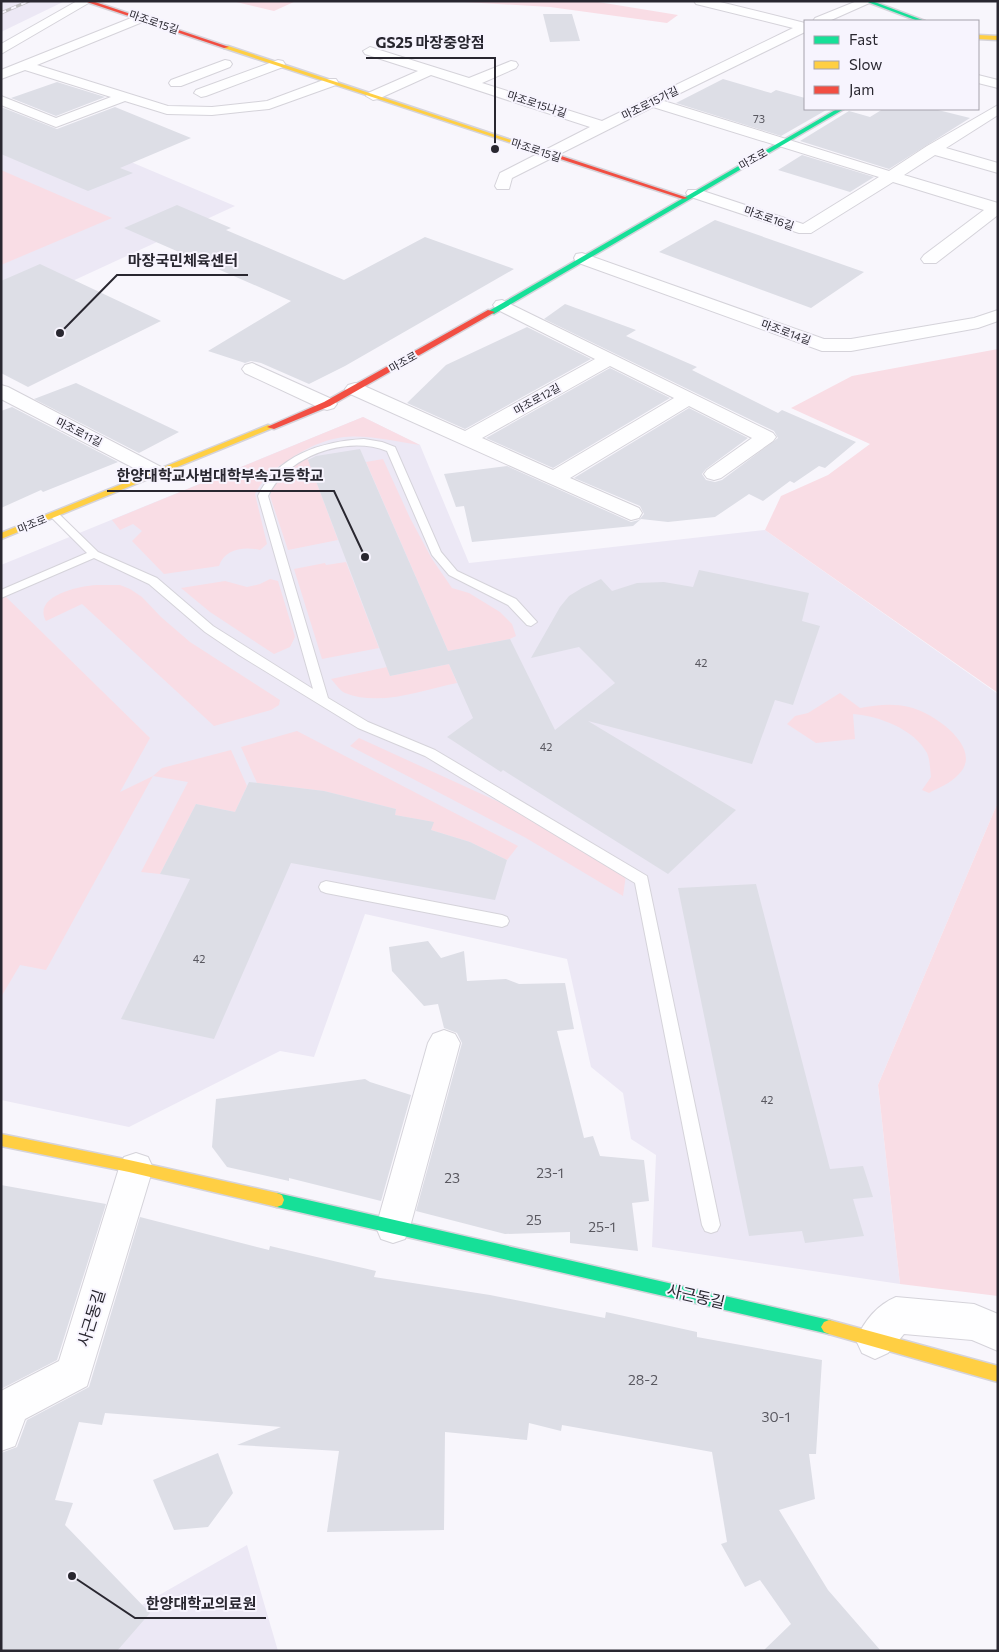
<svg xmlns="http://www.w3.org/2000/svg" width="999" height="1652" viewBox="0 0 999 1652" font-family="Commissioner,'Noto Sans KR',sans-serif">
	<rect width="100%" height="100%" fill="#f8f6fc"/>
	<path fill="#ece8f5" d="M1,1H65L1,32Z
		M34,121L235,206L1,314V134Z
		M363,417L420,445L469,563L765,530L998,694V802L878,1085L900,1284L652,1247L656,1155L631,1139L623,1093L591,1067L567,959L365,914L314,1057L280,1051L129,1127L1,1100V565Z
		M247,1545L278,1651H1L140,1606Z"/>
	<path fill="#f9dde5" d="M232,1H296L274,11Z
		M448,1H592L678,15L667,23L550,7Z
		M1,170L112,218L1,265Z
		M998,349V693L765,530L781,496L828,475L870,444L791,408L852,376Z
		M363,417L420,445C365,437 341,426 290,459C275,468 263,478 255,494L267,544L260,550C244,546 224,549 219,566L164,574L132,541L142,531L133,524L120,530L112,520Z
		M307,457L338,540L288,550L270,496C273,477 292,467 307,457Z
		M383,459L410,518L432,559L452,588L469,593L500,612L512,624L516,636L510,639L448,651L366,462Z
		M346,562L379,648L322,659L294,569L325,563L326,565Z
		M270,579L278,581L295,637L290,647L274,654L210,612L181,588L225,581L247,587L260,584Z
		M96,585H120L130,589L142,597L161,617L190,642L280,700L279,705L271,710L214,726L82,604L46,621C32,596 79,586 96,585Z
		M1,592L150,738L120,792L153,776L162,768L231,750L247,786L235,812L196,804L160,874L141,872L188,782L153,776L46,970L20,965L1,997Z
		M449,664L457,683C423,690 380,707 345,693C340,691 335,683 331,679L387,667L390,676Z
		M840,693L860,708C877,705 892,703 909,707C933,712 986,749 958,775C951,783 938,788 929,793L922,790L931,777C930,769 930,760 927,753C914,729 879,716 853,714L855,739L816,743L787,724L795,716L808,713Z
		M297,731L518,846L507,860L470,842L431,830L433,822L395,815L396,809L324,791L257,783L241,747Z
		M359,738L499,802L626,875L623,896L526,838L350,746Z
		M998,802V1296L900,1284L878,1085Z"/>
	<path fill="#dddee6" d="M543,14H572L580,41L550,42Z
		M723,79L771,93L776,90L805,98V109H828L781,136L676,103Z
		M57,82L105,97L56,116L11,98Z
		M1,107L57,129L115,107L191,138L120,168L133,173L88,191L1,154Z
		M883,109H934L970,118L889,169L800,141L849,111L870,117Z
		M802,155L874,177L850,192L778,170Z
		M177,205L231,228L226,230L344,280L425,237L514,269L345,366L309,384L261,363L251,361L245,363L208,351L291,301L124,228Z
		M715,220L864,272L811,308L659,252Z
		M40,264L161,321L28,387L1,373V281Z
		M565,304L636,330L626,336L697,367L692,370L778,413L782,410L856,442L825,468L819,466L794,483L790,481L763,501L749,494L715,517L668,522L641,519L633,526L472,542L464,506L456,507L444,474L507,466L631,522L639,520L644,514L640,506L574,478L689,408L748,438L706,469L702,474L706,480L715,482L722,480L778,438L774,431L544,319Z
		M527,327L591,359L465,429L407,403L446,365Z
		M610,368L670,398L553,468L486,438Z
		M76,383L179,432L139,453L34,399Z
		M12,407L118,462L43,492L41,490L1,508V411Z
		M360,449L448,651L510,639L555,730L615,683L579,647L531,658L560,607L569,596L582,588L601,579L612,591L637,583L664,582L693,587L699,570L809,593L802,621L820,626L793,705L775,700L752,764L588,721L736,810L668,874L503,770L501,772L447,737L473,718L449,664L390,676L308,460L316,456Z
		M249,782L324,791L396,809L395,815L434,822L431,830L470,842L507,860L495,900L291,863L214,1039L121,1019L190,879L160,874L196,804L235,812Z
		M756,884L830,1169L863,1166L873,1197L853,1199L864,1236L805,1243L802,1231L749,1236L678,888Z
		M428,941L441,958L464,951L467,981L506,979L519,984L565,983L574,1029L557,1031L584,1138L593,1136L600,1156L644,1160L649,1201L632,1203L638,1251L570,1243V1232L505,1234L416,1211L462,1043L457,1033L444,1028L438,1004L424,1006L392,971L389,947Z
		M365,1079L370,1082L411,1095L381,1201L289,1178V1181L227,1167L212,1147L216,1099Z
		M1,1185L106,1204L57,1360L1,1389Z
		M140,1217L269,1250L270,1246L376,1271L374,1277L490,1295L605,1318L606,1312L697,1332V1337L822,1360L816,1454H809L815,1499L779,1510L828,1590L881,1651H763L791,1624L760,1580L745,1587L721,1544L727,1542L712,1452L562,1425L561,1431L529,1423L527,1440L445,1432L444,1530L327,1532L339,1451L237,1445L281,1427L105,1413L102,1425L79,1422L55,1500L73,1503L65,1525L150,1613L117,1651H1V1453L17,1447L27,1420L89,1387Z
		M218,1453L233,1493L208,1527L174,1530L153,1480Z"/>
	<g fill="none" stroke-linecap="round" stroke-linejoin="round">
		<g stroke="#d5d3da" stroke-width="2">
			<path id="lane" d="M364,439L382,442L395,447L441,552L457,571L516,599L537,622L531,626L527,625L508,605L449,575L432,555L387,451C346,435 287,456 268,496L328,698L368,722L435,750L647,876L720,1225L717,1231L711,1233L705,1231L702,1225L635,883L425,756L358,728L239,655L205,632L149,584L94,558L1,598V590L87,553L49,515L50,513H58L98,552L157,578L213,626L313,689L258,496C276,456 322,441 364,439Z
				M326,881L502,915L507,917L509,921L507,925L502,927L326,893L321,891L319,887L321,883Z"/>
		</g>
		<g stroke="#d5d3da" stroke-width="2">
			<path id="street" d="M77,1H92L1,54V44Z
				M694,1H716L805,23V32L664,101L889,171L927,146L998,105V115L946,148L998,163V173L935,155L904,175L998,203V215L936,263H924L921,259L924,255L984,210L893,182L811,233H799L688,196L686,193L688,190H700L803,224L879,177L653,107L512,178L509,189H497L495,186L500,173L590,127L431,75L378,99L373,100L366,96L368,93L418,71L365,54L363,51L370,47L469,78L511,61L516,62L518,65L516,68L482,83L602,121L793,28L696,4Z
				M857,1H874L829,21H813L815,18Z
				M141,14L147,18L145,21L37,65L168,106L212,107L267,101L326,79H336L338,82L336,85L269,109L212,115L167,114L125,101L56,127L1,105V96L56,118L111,97L25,70L1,79V70Z
				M225,60L230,61L232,64L230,67L181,86H171L169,83L171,80Z
				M278,60L283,61L285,64L283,67L206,96L201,97L194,93L196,90Z
				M978,75L998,80V88L978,83Z
				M582,253L824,339H851L974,318L998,310V321L978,328L851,351H822L576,262L574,258L576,254Z
				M502,300L773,433L776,437L773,441L721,478L714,480L707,478L704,474L707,470L752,438L689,406L570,478L639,508L642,513L639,518L631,520L348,393L345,389L348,385L355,383L362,385L465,431L595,359L496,309L493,305L496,301ZM610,366L674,398L553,470L482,438Z
				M252,363L334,400L337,404L334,408L327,410L320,408L245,373L242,369L245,365Z
				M1,385L8,387L165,469L168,473L165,477L158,479L151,477L1,399Z
				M444,1030L455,1034L460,1043L410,1227L405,1239L393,1243L381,1239L376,1227L428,1043L433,1034Z
				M136,1153L148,1157L153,1168L87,1386L25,1419L15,1446L1,1451V1391L59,1361L119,1168L124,1157Z
				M896,1297L974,1304L998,1314V1351L972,1340L904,1334L888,1353L875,1359L862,1353L856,1340C864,1321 877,1305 896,1297Z"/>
		</g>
		<g stroke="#d5d3da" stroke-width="3">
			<path id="fast" d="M865,1H872L925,21H918Z
				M837,109H844L494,314L487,312Z
				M277,1193L829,1320L834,1322L837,1327L834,1332L829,1334L277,1207L272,1205L270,1200L272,1195Z"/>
		</g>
		<g stroke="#d5d3da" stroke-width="3">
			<path id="slow" d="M978,35L998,36V40L978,39Z
				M224,46H228L541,150L536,151L224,48Z
				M268,425L275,427L1,539V533Z
				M1,1134L129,1160L277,1193L282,1195L284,1200L282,1205L277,1207L129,1172L1,1146Z
				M829,1320L998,1366V1382L829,1334L824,1332L821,1327L824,1322Z"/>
		</g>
		<g stroke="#d5d3da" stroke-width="3">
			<path id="jam" d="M84,1H92L229,47L224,48Z
				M536,149H540L688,198L683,199L536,151Z
				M488,310L495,312L330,406L274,429L267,427L324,402Z"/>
		</g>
		<use href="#lane" fill="#fefeff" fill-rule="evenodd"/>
		<use href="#street" fill="#fefeff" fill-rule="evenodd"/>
		<use href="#fast" fill="#16e098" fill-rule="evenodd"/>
		<use href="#slow" fill="#ffcf43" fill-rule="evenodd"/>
		<use href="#jam" fill="#f24e42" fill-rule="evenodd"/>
		<g stroke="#c0bfc1" stroke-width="3">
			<path id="rail" d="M1,13L29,1"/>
		</g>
		<use href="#rail" stroke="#f7f4fe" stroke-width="2" stroke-dasharray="5.5" stroke-linecap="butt"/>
	</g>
	<g text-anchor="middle" stroke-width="4" stroke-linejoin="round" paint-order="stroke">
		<g font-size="11" fill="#292730" stroke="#f7f4fe">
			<text transform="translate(154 22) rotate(19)" y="4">마조로15길</text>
			<text transform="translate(650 103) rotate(-26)" y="4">마조로15가길</text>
			<text transform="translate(537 104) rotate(18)" y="4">마조로15나길</text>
			<text transform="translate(536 150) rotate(18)" y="4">마조로15길</text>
			<text transform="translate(753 159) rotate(-30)" y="4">마조로</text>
			<text transform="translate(769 218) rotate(19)" y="4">마조로16길</text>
			<text transform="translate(786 332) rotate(20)" y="4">마조로14길</text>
			<text transform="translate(403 362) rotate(-29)" y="4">마조로</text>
			<text transform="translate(537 399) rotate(-29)" y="4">마조로12길</text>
			<text transform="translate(79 432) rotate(27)" y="4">마조로11길</text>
			<text transform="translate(32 524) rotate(-22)" y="4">마조로</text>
		</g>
		<g font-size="11" fill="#595860">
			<text x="759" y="123">73</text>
			<text x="701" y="667">42</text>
			<text x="546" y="751">42</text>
			<text x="199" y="963">42</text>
			<text x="767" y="1104">42</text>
		</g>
		<g font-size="14" fill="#595860">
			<text x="550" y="1178">23-1</text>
			<text x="452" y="1183">23</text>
			<text x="534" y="1225">25</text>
			<text x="602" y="1232">25-1</text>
			<text x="643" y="1385">28-2</text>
			<text x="776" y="1422">30-1</text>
		</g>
		<g font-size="16" fill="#292730" stroke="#f7f4fe">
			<text transform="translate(696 1296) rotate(13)" y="6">사근동길</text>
			<text transform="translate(91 1318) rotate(-73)" y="6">사근동길</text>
		</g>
	</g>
	<path fill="none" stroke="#292730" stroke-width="2" d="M495 149L495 58H366M60 333L117 275H248M365 557L334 491H107M72 1576L135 1618H266"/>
	<g fill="#292730" stroke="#f7f4fe" stroke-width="2">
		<circle cx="495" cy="149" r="5"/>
		<circle cx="60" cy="333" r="5"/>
		<circle cx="365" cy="557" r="5"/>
		<circle cx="72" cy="1576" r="5"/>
	</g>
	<g font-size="15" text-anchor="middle" font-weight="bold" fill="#292730" stroke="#f7f4fe" stroke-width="4" stroke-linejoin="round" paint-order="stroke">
		<text x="430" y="48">GS25 마장중앙점</text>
		<text x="183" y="266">마장국민체육센터</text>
		<text x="220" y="481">한양대학교사범대학부속고등학교</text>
		<text x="201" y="1609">한양대학교의료원</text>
	</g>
	<rect width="999" height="1652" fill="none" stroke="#292730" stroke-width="5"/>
	<rect x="804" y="20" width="175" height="90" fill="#f7f4fe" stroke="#a5a2ac"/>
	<rect x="814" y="36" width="25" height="8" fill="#16e098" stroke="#a5a2ac"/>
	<text x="849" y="45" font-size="15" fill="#292730">Fast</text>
	<rect x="814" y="61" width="25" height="8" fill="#ffcf43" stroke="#a5a2ac"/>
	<text x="849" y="70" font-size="15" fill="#292730">Slow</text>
	<rect x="814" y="86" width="25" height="8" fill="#f24e42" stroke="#a5a2ac"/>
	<text x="849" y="95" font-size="15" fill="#292730">Jam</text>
</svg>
